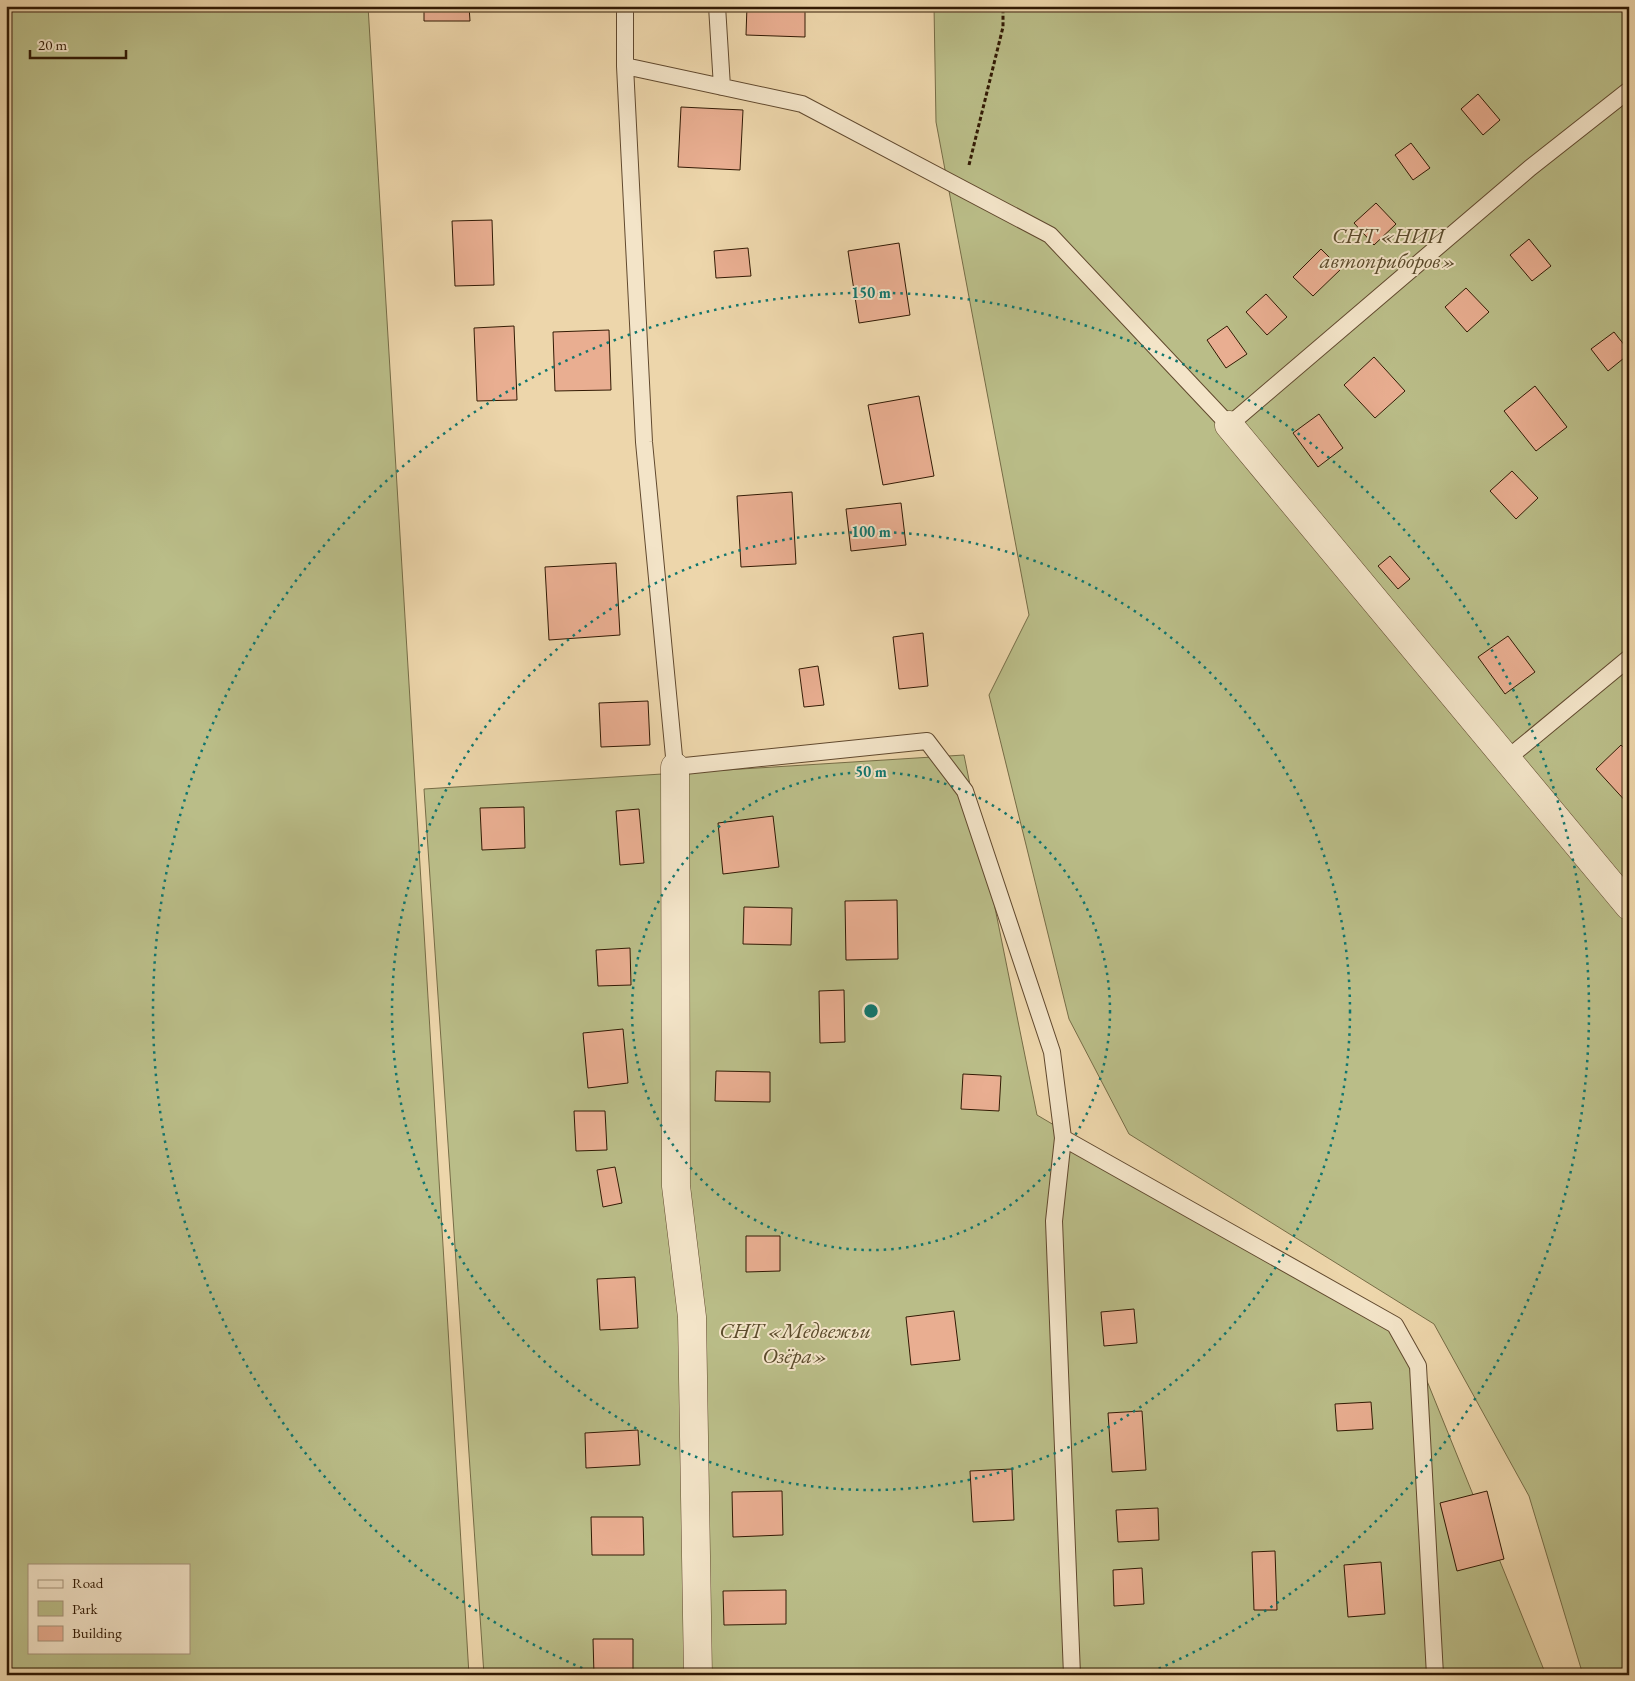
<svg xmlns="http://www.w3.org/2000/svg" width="1635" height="1681" viewBox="0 0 1635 1681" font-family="'EB Garamond',serif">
	<rect width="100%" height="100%" fill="#edd6ab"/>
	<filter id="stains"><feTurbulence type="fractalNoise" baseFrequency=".004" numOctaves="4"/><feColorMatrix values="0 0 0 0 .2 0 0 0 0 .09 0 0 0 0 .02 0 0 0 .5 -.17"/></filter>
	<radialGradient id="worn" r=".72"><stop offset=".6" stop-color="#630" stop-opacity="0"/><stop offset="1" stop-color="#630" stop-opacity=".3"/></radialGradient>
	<path fill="#babd88" stroke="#766c46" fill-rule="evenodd" d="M6,6H368L469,1675H6ZM29,1565H189V1652H29Z
		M934,6H1629V1675H1583L1529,1496L1434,1324L1129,1134L1069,1019L989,695L1029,615L936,122Z
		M964,755L1037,1115L1408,1334L1546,1675H484L424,789Z"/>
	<path fill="#e9ae91" stroke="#321a04" d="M424,6H469L470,21H424Z
		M747,6H805V37L746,35Z
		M1478,94L1500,120L1483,135L1461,109Z
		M681,107L743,110L740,170L678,167Z
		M1411,143L1430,168L1413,180L1395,155Z
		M1376,203L1396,224L1374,245L1354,223Z
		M492,220L494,285L455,286L452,221Z
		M1529,239L1551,266L1532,281L1510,255Z
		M899,243L910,315L859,323L848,251Z
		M748,248L751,276L716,278L714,251Z
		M1321,249L1341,269L1313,296L1293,277Z
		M1466,288L1489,312L1467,332L1445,307Z
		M1266,294L1287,317L1267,335L1246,312Z
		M514,326L517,400L477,401L474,328Z
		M1227,326L1247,354L1226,368L1207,340Z
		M609,330L611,390L555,391L553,332Z
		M1614,332L1629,351V354L1608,371L1591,349Z
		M1374,357L1405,391L1375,418L1344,385Z
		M1535,386L1567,427L1536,451L1504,411Z
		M919,396L934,476L883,485L868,405Z
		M1319,414L1343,448L1318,467L1293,433Z
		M1512,471L1538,498L1516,519L1490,491Z
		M792,492L796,564L741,567L737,496Z
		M901,503L906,545L851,551L846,509Z
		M1390,556L1410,579L1398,589L1378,566Z
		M616,563L620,635L549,640L545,567Z
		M923,633L928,686L899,689L893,637Z
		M1508,636L1535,672L1505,694L1478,657Z
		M818,666L824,705L804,707L799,669Z
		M648,701L650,745L601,747L599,703Z
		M1621,745L1629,753V805L1596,769Z
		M524,807L525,848L482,850L480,808Z
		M639,809L644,863L620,865L616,811Z
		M773,816L779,867L723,874L718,823Z
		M897,900L898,959L846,960L845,901Z
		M744,907L792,908L791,945L743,944Z
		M630,948L631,985L598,986L596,950Z
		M844,990L845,1042L820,1043L819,991Z
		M623,1029L628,1083L588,1088L583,1033Z
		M716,1071L770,1072V1102L715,1101Z
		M963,1074L1001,1076L999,1111L961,1109Z
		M574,1111H605L607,1150L576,1151Z
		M615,1167L622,1203L603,1207L597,1170Z
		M746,1236H780V1271L746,1272Z
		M635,1277L638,1328L600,1330L597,1279Z
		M1134,1309L1137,1343L1104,1346L1101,1312Z
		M954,1311L960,1360L911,1365L906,1317Z
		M1371,1402L1373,1429L1337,1431L1335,1404Z
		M1142,1411L1146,1470L1112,1472L1108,1413Z
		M638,1430L640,1465L586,1468L585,1433Z
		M1012,1469L1014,1520L973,1522L970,1471Z
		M782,1491L783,1535L733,1537L732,1492Z
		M1487,1491L1504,1559L1457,1571L1440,1503Z
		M1158,1508L1159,1540L1118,1542L1116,1510Z
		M591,1517H643L644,1555H592Z
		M1275,1551L1277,1610H1254L1252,1552Z
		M1381,1562L1385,1614L1348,1617L1344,1565Z
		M1142,1568L1144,1604L1114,1606L1113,1570Z
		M786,1590V1624L724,1625L723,1591Z
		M593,1639H633V1675H594Z"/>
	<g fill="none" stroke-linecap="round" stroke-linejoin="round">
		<g stroke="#61492e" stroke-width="18">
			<path id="service" d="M625,6V66
				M717,6L722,87
				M1508,758L1629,658
				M1063,1138L1054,1221L1072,1675
				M1435,1675L1418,1366L1395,1325L1063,1138L1052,1052L965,791L927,741L675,767L644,442L625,66L802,104L1050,235L1229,425L1530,168L1629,90"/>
		</g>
		<g stroke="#61492e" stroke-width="29">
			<path id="minor" d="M1229,425L1629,906
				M675,767L676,1186L692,1317L698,1675"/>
		</g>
		<path stroke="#321a04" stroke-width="3" stroke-dasharray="4 2.5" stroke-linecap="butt" d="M969,165L1003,27V6"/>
		<use href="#service" stroke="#f3e4c8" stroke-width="16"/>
		<use href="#minor" stroke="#f3e4c8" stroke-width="28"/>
	</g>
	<g fill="none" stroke="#0f766e" stroke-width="2.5" stroke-dasharray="2.5 5">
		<circle cx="871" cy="1011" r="239"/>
		<circle cx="871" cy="1011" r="479"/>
		<path d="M596 1674A718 718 0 1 1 1146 1674"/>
	</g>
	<g text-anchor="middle" stroke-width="4" stroke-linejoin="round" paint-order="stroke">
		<g font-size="22" font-style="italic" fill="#5b4b2c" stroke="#f3e4c8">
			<text x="1388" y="243">СНТ «НИИ<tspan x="1388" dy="25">автоприборов»</tspan></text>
			<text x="795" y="1338">СНТ «Медвежьи<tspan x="795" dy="25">Озёра»</tspan></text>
		</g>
	</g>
	<circle cx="871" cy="1011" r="8" fill="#0f766e" stroke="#f3e4c8" stroke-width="2.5"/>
	<g font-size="15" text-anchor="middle" font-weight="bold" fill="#0f766e" stroke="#f3e4c8" stroke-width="4" stroke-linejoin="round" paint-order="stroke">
		<text x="871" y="298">150 m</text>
		<text x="871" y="537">100 m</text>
		<text x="871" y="777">50 m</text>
	</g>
	<rect width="1635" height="1681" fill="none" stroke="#edd6ab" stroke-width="25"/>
	<rect x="8" y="8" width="1620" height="1666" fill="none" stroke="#321a04" stroke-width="2.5"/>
	<rect x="12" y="12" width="1610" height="1656" fill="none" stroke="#321a04"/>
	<rect x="28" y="1564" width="162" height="90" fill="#f3e4c8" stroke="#a6937a"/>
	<rect x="38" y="1580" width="25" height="8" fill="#f3e4c8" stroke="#a6937a"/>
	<text x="72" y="1588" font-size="15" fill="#321a04">Road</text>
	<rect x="38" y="1601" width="25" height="15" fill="#babd88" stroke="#a6937a"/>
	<text x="72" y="1614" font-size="15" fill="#321a04">Park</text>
	<rect x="38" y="1626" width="25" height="15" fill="#e9ae91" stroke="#a6937a"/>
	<text x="72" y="1638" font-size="15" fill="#321a04">Building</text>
	<path d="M30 50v8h96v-8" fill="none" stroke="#321a04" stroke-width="2.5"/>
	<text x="38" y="50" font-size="15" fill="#321a04" stroke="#f3e4c8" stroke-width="4" paint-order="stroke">20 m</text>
	<rect width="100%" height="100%" filter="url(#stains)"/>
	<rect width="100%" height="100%" fill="url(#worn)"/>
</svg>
